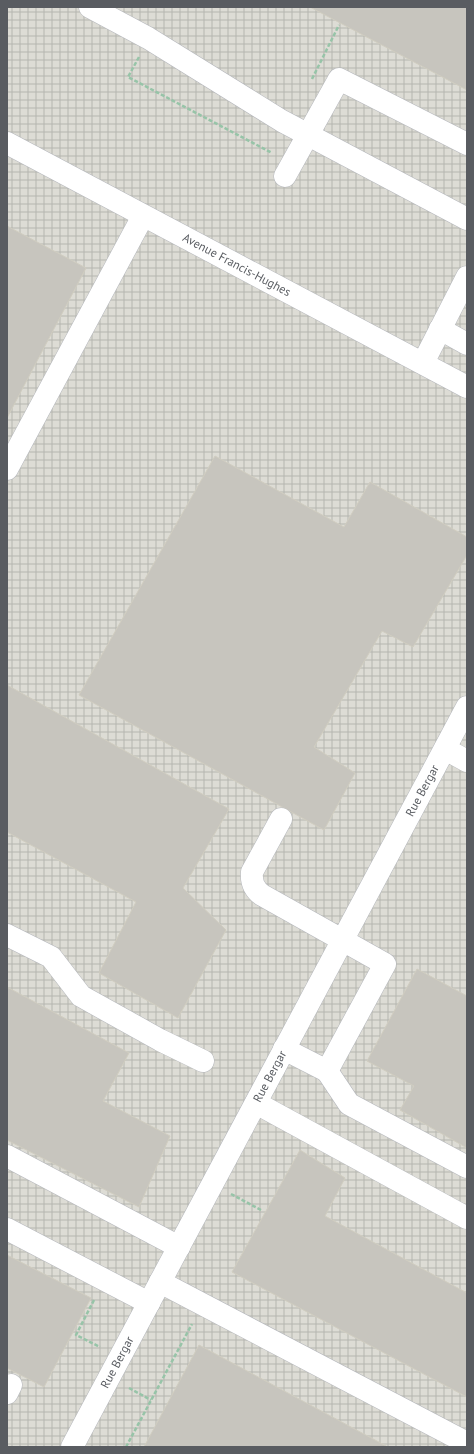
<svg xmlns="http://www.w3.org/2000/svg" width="474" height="1454" viewBox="0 0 474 1454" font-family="'PT Sans',sans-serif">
	<defs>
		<pattern id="industrial-grid" width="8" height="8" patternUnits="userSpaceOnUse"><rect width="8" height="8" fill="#dddcd5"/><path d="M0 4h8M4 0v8" fill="none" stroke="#b6b6b0"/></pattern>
	</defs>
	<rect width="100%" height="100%" fill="#ecebe1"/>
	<path fill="url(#industrial-grid)" d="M7,7H467V1447H7Z"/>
	<path fill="#c7c5be" stroke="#d0cdc0" d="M310,7H467V90Z
		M7,226L86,268L7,418Z
		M215,456L344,527L370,482L467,537V555L413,647L382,631L314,747L355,773L324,830L79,695Z
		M7,685L229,809L183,888L226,930L178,1018L99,973L136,902L7,832Z
		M417,969L467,996V1148L400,1110L414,1086L367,1061Z
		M7,987L129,1053L103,1101L170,1136L139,1207L7,1140Z
		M300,1150L345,1178L325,1216L467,1293V1397L232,1272Z
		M7,1255L91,1298L44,1387L7,1368Z
		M199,1345L388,1447H144Z"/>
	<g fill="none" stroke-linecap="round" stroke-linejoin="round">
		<g stroke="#b6b8bd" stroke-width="23">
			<g id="minor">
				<path d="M90,7L148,38L282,121L467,219"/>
				<path id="s1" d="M7,143L467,387"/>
				<path d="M285,176L339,79L467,144"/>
				<path d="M440,329L467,344"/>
				<path d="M423,363L467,277"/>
				<path d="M7,469L143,216"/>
				<path d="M445,749L467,761"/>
				<path d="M281,819L252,872C251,882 254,889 262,895L385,964L327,1071L284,1049"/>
				<path d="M7,935L51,957L81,996L160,1040L203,1061"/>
				<path d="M327,1071L349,1104L467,1167"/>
				<path d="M256,1103L467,1218"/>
				<path d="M7,1156L179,1247"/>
				<path d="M7,1229L149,1303"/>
				<path d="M160,1282L467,1443"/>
				<path d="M7,1393L11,1385"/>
				<path id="s2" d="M72,1447L467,707"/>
			</g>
		</g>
		<path stroke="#97c4a8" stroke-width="2.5" stroke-dasharray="4 2" stroke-linecap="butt" d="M139,57L128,77L272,153
			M312,79L339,25
			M231,1194L261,1210
			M94,1300L76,1335L100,1347
			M129,1388L151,1400
			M126,1447L192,1324"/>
		<use href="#minor" stroke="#fff" stroke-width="22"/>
	</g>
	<g text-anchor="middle" stroke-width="3" stroke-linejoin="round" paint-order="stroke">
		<g font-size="12" fill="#595c61" stroke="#fff">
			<text dy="4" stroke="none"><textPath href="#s1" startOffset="260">Avenue Francis-Hughes</textPath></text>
			<text dy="4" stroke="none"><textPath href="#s2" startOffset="744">Rue Bergar</textPath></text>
			<text dy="4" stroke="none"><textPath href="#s2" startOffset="420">Rue Bergar</textPath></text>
			<text dy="4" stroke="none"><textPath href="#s2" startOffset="96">Rue Bergar</textPath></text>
		</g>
	</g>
	<rect width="474" height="1454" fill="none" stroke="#595c61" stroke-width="16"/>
</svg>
